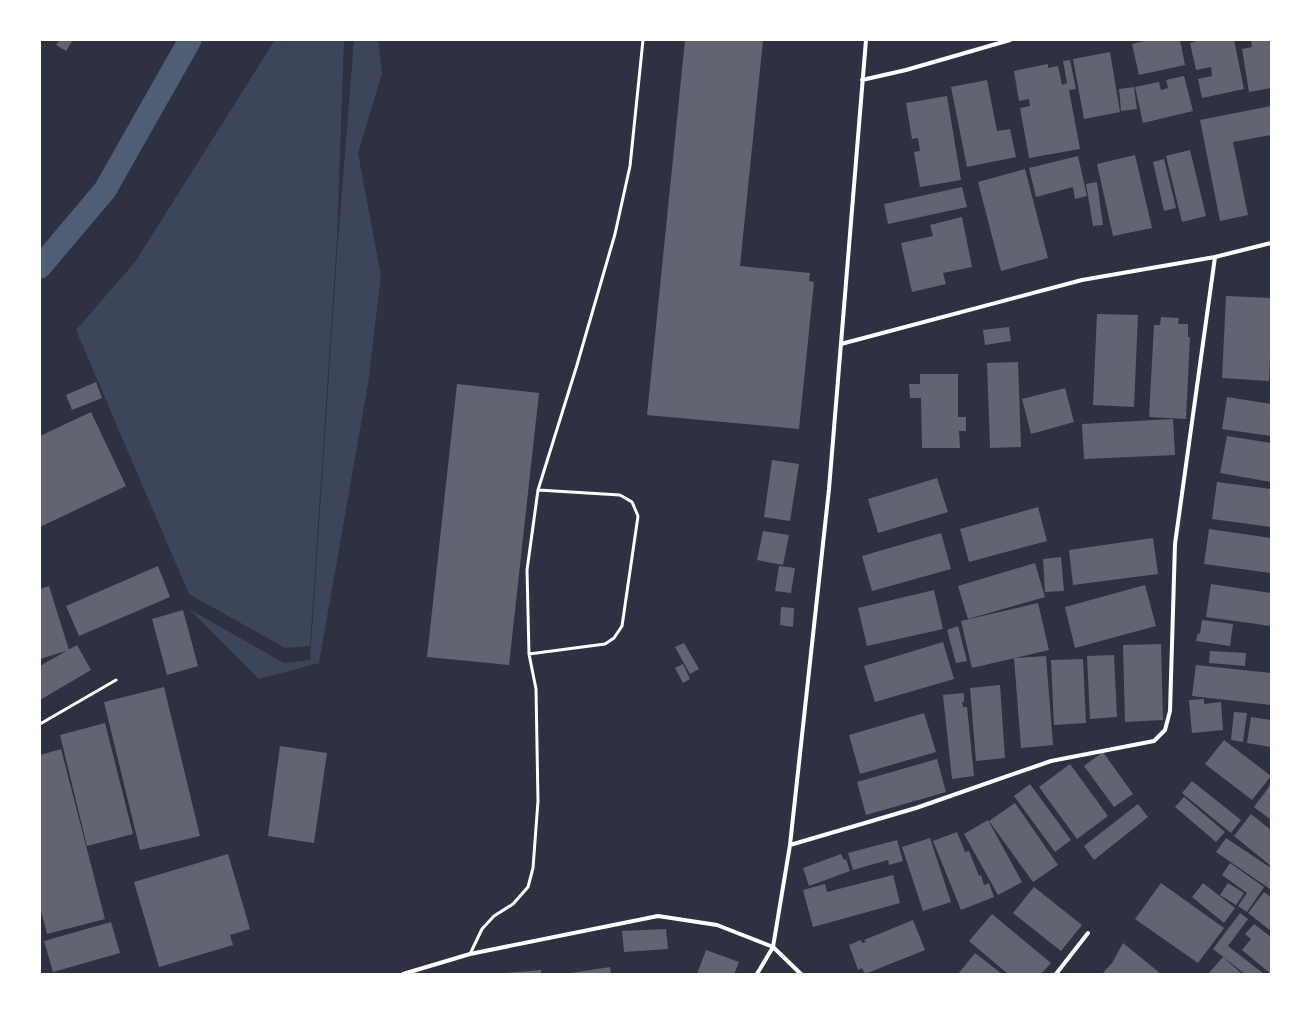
<svg xmlns="http://www.w3.org/2000/svg" width="1311" height="1014" viewBox="0 0 1311 1014" font-family="Barlow,sans-serif">
	<rect width="100%" height="100%" fill="#2d3142"/>
	<path fill="#3c4559" d="M275,40H344L337,239L310,646L285,648L189,594L76,330L135,262Z
		M354,40H378L382,73L358,153L381,276L368,384L319,663L259,679L189,609L284,663L310,660L337,254Z"/>
	<g fill="none" stroke-linecap="round" stroke-linejoin="round">
		<path stroke="#4f5d75" stroke-width="23" d="M40,267L105,190L190,40"/>
	</g>
	<path fill="#626471" d="M60,40H73L66,51L56,45Z
		M685,40H763L740,266L810,273L809,281L814,282L799,429L647,415Z
		M1144,40H1180L1185,65L1139,75L1132,44L1144,41Z
		M1194,40H1234L1244,89L1202,98L1198,79L1212,76L1211,67L1196,70L1190,43L1194,42Z
		M1251,40H1271V88L1249,92L1242,49L1252,47Z
		M1110,52L1120,112L1084,119L1073,59Z
		M1070,60L1076,89L1069,90L1080,149L1029,158L1020,108L1030,106L1029,99L1019,101L1014,71L1048,64V68L1058,66L1062,85L1067,83L1063,61Z
		M1184,76L1193,111L1143,123L1135,87L1159,82L1161,90L1168,88L1166,80Z
		M987,80L997,131L1010,129L1016,157L967,167L951,87Z
		M1134,87L1137,109L1121,111L1119,89Z
		M947,96L961,180L920,187L914,152L920,151L918,138L912,139L906,103Z
		M1271,106V135L1233,142L1248,215L1220,221L1200,120Z
		M1190,150L1206,216L1182,222L1166,156Z
		M1135,155L1152,228L1113,236L1097,164Z
		M1078,156L1087,196L1075,199L1073,187L1036,197L1029,168Z
		M1164,159L1176,208L1164,211L1153,162Z
		M1025,169L1048,258L1001,271L978,182Z
		M1097,182L1103,225L1093,226L1086,184Z
		M962,187L967,207L888,224L884,204Z
		M962,217L972,267L943,273L946,284L912,292L901,243L933,236L930,225Z
		M1226,296L1271,298V332L1269,381L1222,378Z
		M1097,314L1138,315L1134,407L1093,405Z
		M1161,317L1179,318L1178,324H1188V337H1190L1186,419L1149,417L1154,325H1160Z
		M1009,327L1011,341L985,345L983,330Z
		M1018,362L1021,447L990,448L987,363Z
		M920,374H958V417H966V431H959L960,448H922L921,398H910L909,384H920Z
		M96,382L102,398L72,410L66,395Z
		M457,384L539,393L509,665L427,657Z
		M1065,388L1074,422L1031,434L1022,399Z
		M1227,397L1271,404V436L1222,429Z
		M91,412L126,486L40,527V436Z
		M1173,419L1175,455L1084,459L1082,424Z
		M1227,436L1271,443V482L1220,473Z
		M772,460L799,464L790,521L764,517Z
		M937,478L948,512L878,533L868,499Z
		M1217,482L1271,489V527L1212,519Z
		M1038,507L1047,541L969,562L960,529Z
		M1209,529L1271,538V573L1204,564Z
		M763,531L789,535L783,565L757,560Z
		M941,533L951,569L872,591L862,556Z
		M1153,538L1158,574L1073,585L1069,550Z
		M1061,557L1064,591L1045,592L1043,559Z
		M1035,563L1045,597L968,619L958,586Z
		M158,566L170,597L79,636L66,606Z
		M779,566L795,568L791,593L775,591Z
		M1211,584L1271,593V626L1206,617Z
		M1145,585L1156,626L1075,648L1065,607Z
		M49,586L69,650L40,659V589Z
		M934,590L943,629L867,646L858,608Z
		M1038,603L1049,650L972,668L961,621Z
		M781,607L794,608L793,627L780,625Z
		M183,610L198,666L167,675L152,619Z
		M1202,620L1233,624L1230,646L1196,641L1198,633L1200,634Z
		M958,626L967,661L956,663L947,630Z
		M943,642L954,679L875,702L864,666Z
		M684,643L699,669L690,674L675,647Z
		M1161,644L1163,720L1125,722L1123,645Z
		M77,645L91,670L40,700V666Z
		M1210,651L1246,653L1245,666L1209,663Z
		M1114,655L1117,717L1090,719L1087,656Z
		M1046,656L1053,745L1021,748L1014,658Z
		M1083,659L1086,723L1054,725L1051,660Z
		M683,664L690,679L683,683L675,668Z
		M1196,665L1271,673V705L1192,696Z
		M1000,685L1005,758L976,761L970,688Z
		M164,687L200,836L140,850L104,702Z
		M964,693V702H962L963,707H967L974,776L952,779L943,695Z
		M1204,699V704L1221,702L1223,730L1192,733L1189,700Z
		M1234,712L1247,713L1243,742L1231,740Z
		M924,713L936,752L860,774L849,735Z
		M1251,717L1271,720V747L1247,743Z
		M105,723L133,834L87,846L60,735Z
		M1224,740L1271,776L1252,800L1205,764Z
		M280,746L327,753L314,843L268,836Z
		M61,749L105,919L47,934L40,907V755Z
		M1103,752L1133,794L1114,807L1084,766Z
		M937,759L946,792L866,815L857,782Z
		M1070,764L1108,816L1077,839L1039,787Z
		M1192,781L1241,820L1231,833L1182,793Z
		M1030,784L1071,840L1055,852L1014,796Z
		M1271,784V820L1254,807Z
		M1184,797L1225,832L1216,842L1175,807Z
		M1015,803L1058,865L1033,882L989,821Z
		M1138,804L1148,817L1094,860L1084,846Z
		M1251,814L1271,830V866L1234,836Z
		M988,820L1022,882L998,895L964,834Z
		M957,832L965,852L969,851L979,876L981,875L984,885L989,883L994,897L961,910L933,841Z
		M930,838L951,902L923,911L902,847Z
		M1226,838L1271,868L1270,889L1216,852Z
		M897,840L903,861L889,865L888,860L853,870L848,853Z
		M228,854L250,929L230,935L233,945L159,967L134,882Z
		M841,854L844,860L846,859L850,871L809,886L803,868Z
		M1230,863L1264,887L1247,912L1238,906L1247,893L1222,875Z
		M893,875L900,903L813,927L803,890L825,884L827,892Z
		M1161,883L1224,928L1198,963L1135,919Z
		M1203,883L1235,908L1224,923L1192,897Z
		M1228,883L1244,893L1236,905L1220,895Z
		M1034,887L1082,925L1061,951L1013,913Z
		M1264,892L1271,897V931L1248,913Z
		M1240,913L1248,919L1228,946L1264,974H1245L1213,949Z
		M992,914L1051,963L1041,974H1008L969,941Z
		M913,920L925,950L865,974L862,968L858,970L849,945L861,940L862,943L866,942L864,940Z
		M111,922L120,953L53,972L44,941Z
		M1254,924L1271,937V974L1242,950L1251,939L1245,934Z
		M666,929L668,949L624,952L622,931Z
		M1123,943L1161,974H1102L1112,963Z
		M706,950L739,962L734,974H697Z
		M975,953L1002,974H958Z
		M1223,957L1242,974H1208Z
		M610,967L611,974H572L571,973Z
		M541,970V974H506V973Z"/>
	<g fill="none" stroke-linecap="round" stroke-linejoin="round">
		<path stroke="#fff" stroke-width="3" d="M529,654L605,644L614,638L622,626L638,516L632,502L620,495L538,490
			M40,724L116,680
			M470,954L482,929L494,916L513,904L528,887L533,868L538,801L536,689L529,654L527,570L538,490L577,365L615,234L630,166L643,40"/>
		<path stroke="#fff" stroke-width="4" d="M862,80L906,70L1010,40
			M841,344L1082,280L1215,257L1271,243
			M790,845L916,808L1051,761L1154,741L1165,730L1170,711L1175,544L1215,257
			M403,974L470,954L658,916L717,925L773,947L801,974
			M757,974L773,947L790,845L829,489L866,40
			M1056,974L1088,933"/>
	</g>
	<rect width="1311" height="1014" fill="none" stroke="#ffffff" stroke-width="82"/>
</svg>
